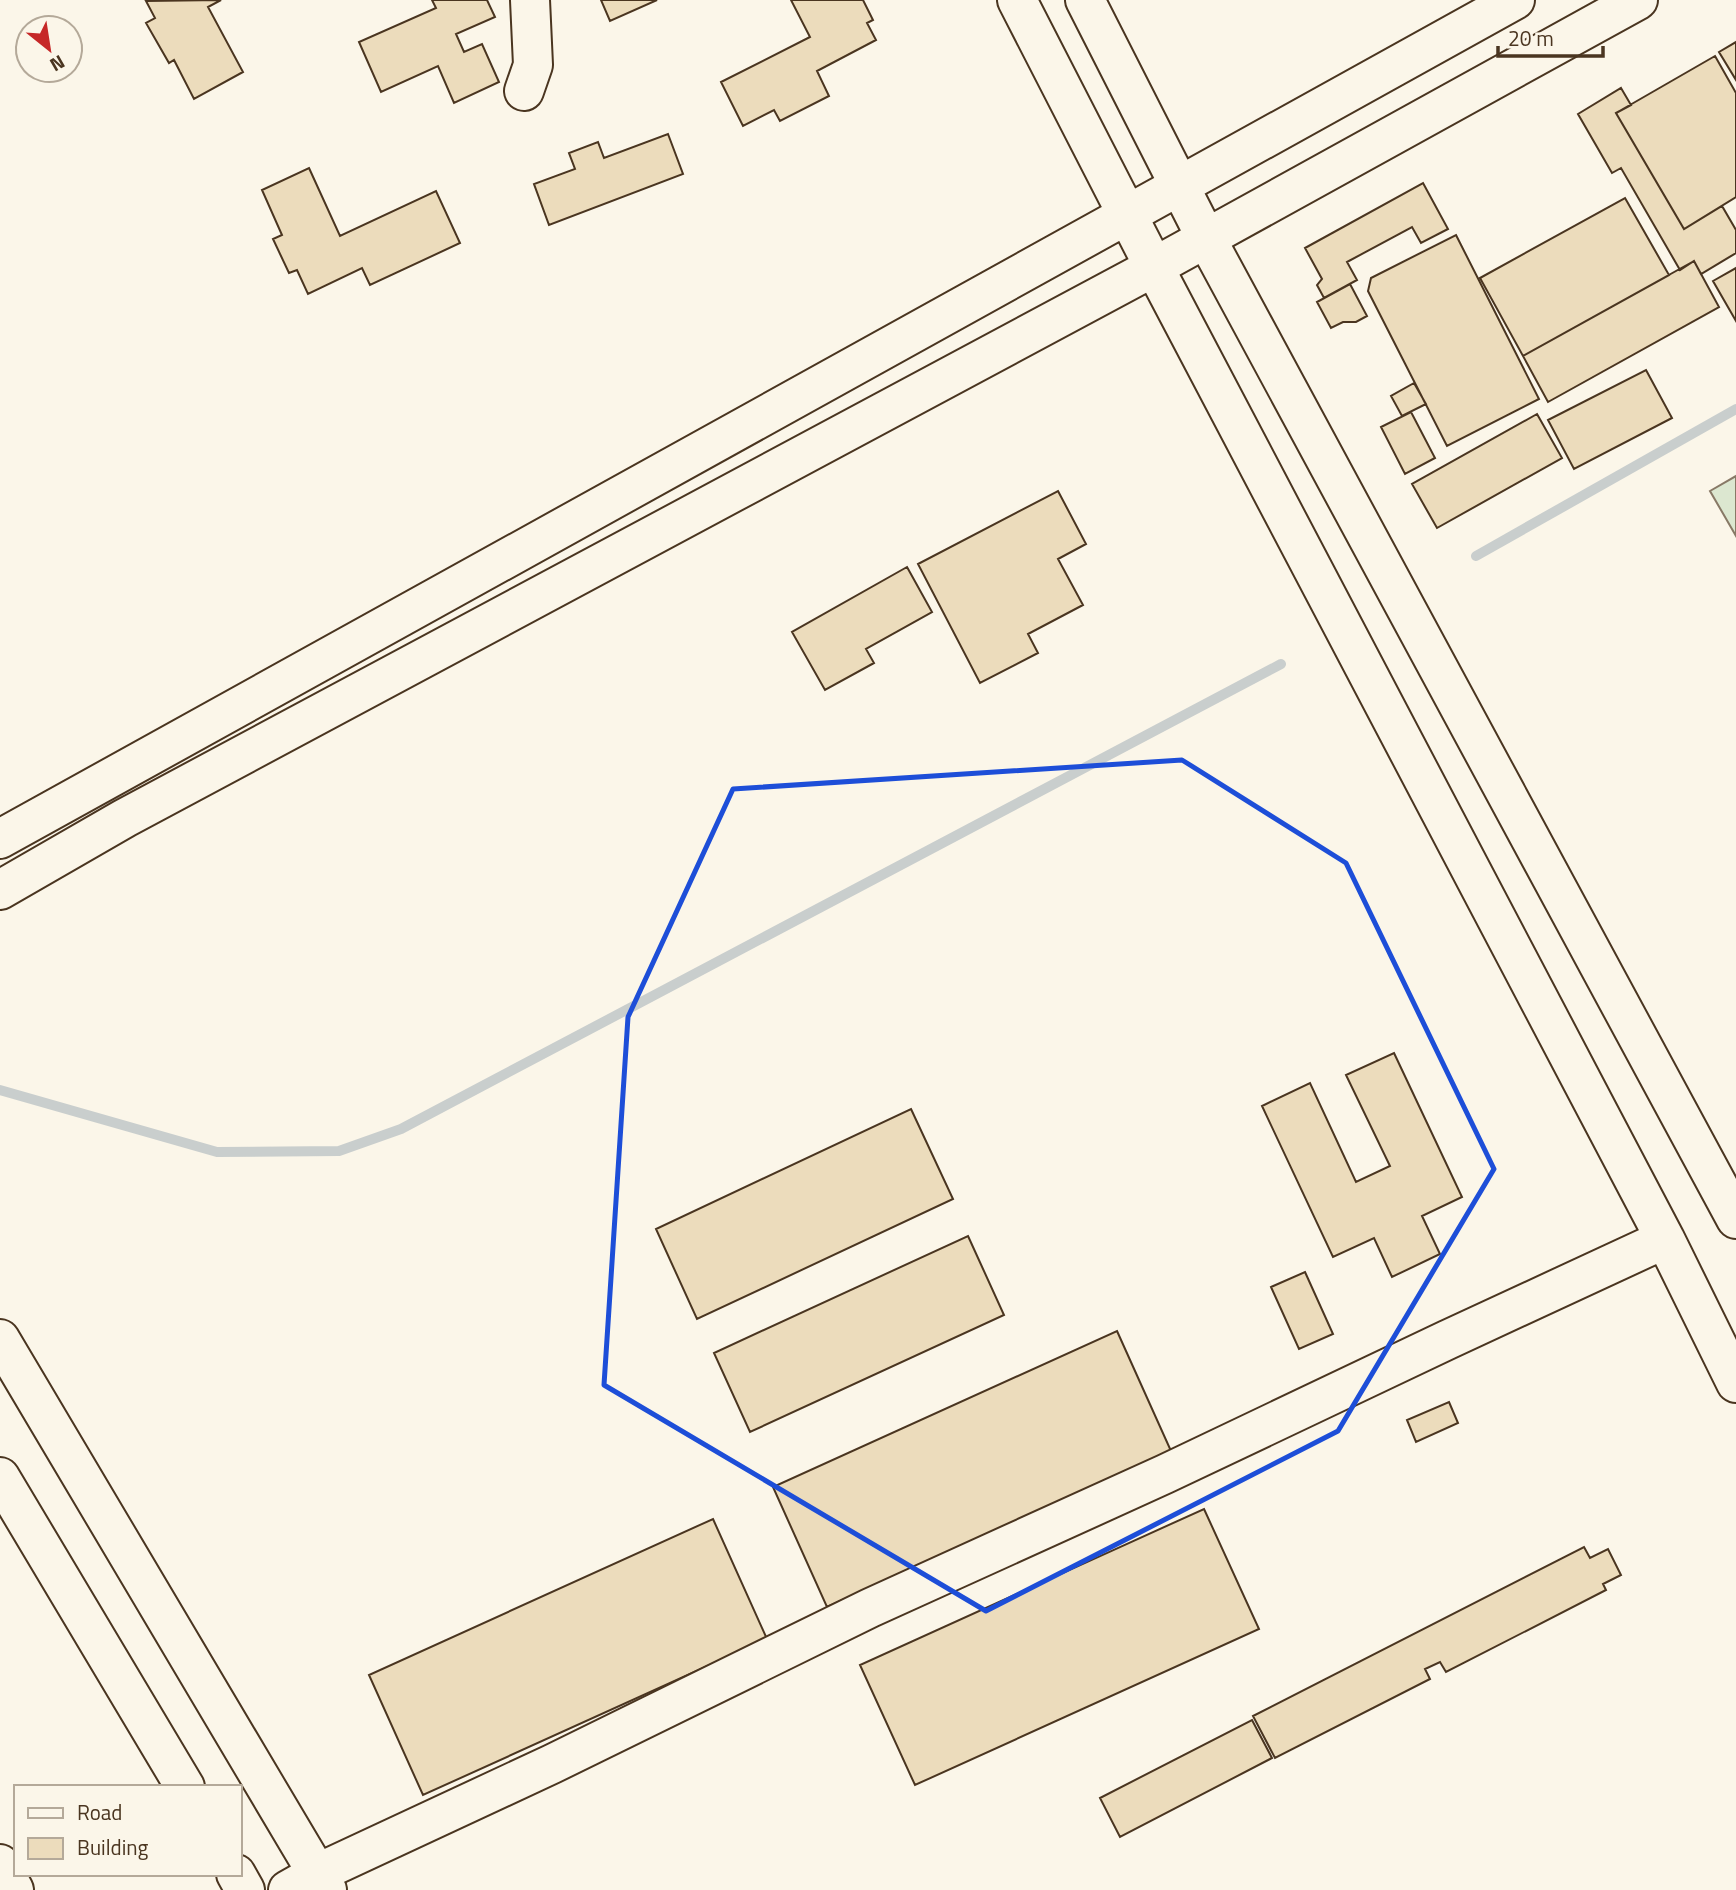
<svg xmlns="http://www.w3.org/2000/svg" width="1736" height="1890" viewBox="0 0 1736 1890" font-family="'Titillium Web',sans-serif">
	<rect width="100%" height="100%" fill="#fbf6e9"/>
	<path fill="#dce7d0" stroke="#887966" stroke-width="2" d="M1736,476V536L1710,491Z"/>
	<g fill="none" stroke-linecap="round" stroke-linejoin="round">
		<path stroke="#c9cecd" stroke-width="10" d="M1476,556L1736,409
			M0,1090L217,1152L339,1151L401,1129L1281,664"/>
	</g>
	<path fill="#ecdcbc" stroke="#4a3520" stroke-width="2" d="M221,0L208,7L243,72L194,99L174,60L169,63L146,23L155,18L146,1Z
		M432,0H487L495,17L456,34L464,52L482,44L499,82L454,103L438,66L381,92L359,42L436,8Z
		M601,0H657L610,21Z
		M791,0H863L873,20L867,23L876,40L817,71L829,96L780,121L774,110L743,126L721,82L810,37Z
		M1736,42V80L1719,52Z
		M1715,56L1736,93V197L1684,229L1616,113Z
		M1621,88L1631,105L1616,113L1684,229L1722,206L1736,230V253L1701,274L1694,261L1680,270L1621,168L1612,173L1578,114Z
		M668,134L683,174L549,225L534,184L575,169L569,153L598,142L604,158Z
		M309,168L340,236L436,191L460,243L370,285L362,268L308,294L297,270L289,273L273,239L282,235L262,190Z
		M1423,183L1448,229L1421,243L1412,227L1347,262L1357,280L1324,298L1317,285L1322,279L1305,248Z
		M1625,198L1669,275L1523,356L1480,278Z
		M1456,235L1539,399L1447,446L1368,291L1371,278Z
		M1694,261L1719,307L1548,402L1523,356Z
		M1736,268V321L1713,281Z
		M1350,284L1367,316L1356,322H1343L1331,328L1317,302Z
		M1646,370L1672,418L1574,469L1548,420Z
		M1414,383L1426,404L1402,416L1391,396Z
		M1411,412L1435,458L1405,474L1381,427Z
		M1537,414L1562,458L1437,528L1412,484Z
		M1058,491L1086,544L1058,559L1083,605L1028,634L1038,653L980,683L918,564Z
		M907,567L932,612L866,649L874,663L825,690L792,632Z
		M1394,1053L1462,1197L1422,1216L1440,1254L1392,1277L1374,1238L1333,1257L1262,1106L1310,1083L1356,1182L1390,1166L1346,1075Z
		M911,1109L953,1199L697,1319L656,1229Z
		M968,1236L1004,1315L750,1432L714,1353Z
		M1305,1272L1333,1334L1299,1349L1271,1287Z
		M1117,1331L1171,1451L827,1607L773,1487Z
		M1449,1402L1458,1423L1416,1442L1407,1420Z
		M1204,1509L1259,1629L915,1785L860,1665Z
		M713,1519L767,1639L423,1795L369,1675Z
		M1584,1547L1590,1558L1608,1549L1621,1575L1603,1584L1606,1590L1446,1672L1440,1662L1425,1669L1430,1679L1275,1758L1253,1716Z
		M1252,1720L1272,1758L1120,1837L1100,1798Z"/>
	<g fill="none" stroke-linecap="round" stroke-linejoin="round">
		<g stroke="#4a3520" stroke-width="42">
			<path id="minor" d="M524,91L533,65L530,0
				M1206,238L1736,1219
				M1154,267L1665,1239L1736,1383
				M0,1864L14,1890
				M288,1890L318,1873L552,1764L870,1608L1165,1474L1447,1340L1665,1239"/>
		</g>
		<g stroke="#4a3520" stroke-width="42">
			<path id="major" d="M1017,0L1154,267
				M1085,0L1206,238
				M0,839L1515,0
				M0,890L125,818L1154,267L1638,0
				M0,1339L327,1890
				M0,1477L185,1787
				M236,1874L245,1890"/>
		</g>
		<use href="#minor" stroke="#fbf6e9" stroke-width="38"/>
		<use href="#major" stroke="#fbf6e9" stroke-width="38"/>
	</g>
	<path fill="none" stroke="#1d4ed8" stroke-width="5" stroke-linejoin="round" d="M1182,760L1346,863L1494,1169L1338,1431L986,1611L604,1385L628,1017L733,789Z"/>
	<rect x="14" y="1785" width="228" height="91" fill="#fbf6e9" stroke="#b4a999" stroke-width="2"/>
	<rect x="28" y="1808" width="35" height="10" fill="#fbf6e9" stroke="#b4a999" stroke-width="2"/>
	<text x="77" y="1820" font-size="21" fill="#4a3520">Road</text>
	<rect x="28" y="1838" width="35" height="21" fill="#ecdcbc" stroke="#b4a999" stroke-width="2"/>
	<text x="77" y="1855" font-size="21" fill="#4a3520">Building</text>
	<g transform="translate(49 49) rotate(150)"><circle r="33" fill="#fbf6e9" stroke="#b4a999" stroke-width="2"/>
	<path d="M0-5L12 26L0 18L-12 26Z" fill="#c62828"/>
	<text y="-10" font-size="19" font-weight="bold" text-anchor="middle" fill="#4a3520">N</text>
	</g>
	<path d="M1498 46v10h105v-10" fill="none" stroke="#4a3520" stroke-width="3.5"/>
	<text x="1508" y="46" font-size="21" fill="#4a3520" stroke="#fbf6e9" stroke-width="5" paint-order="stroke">20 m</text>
</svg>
